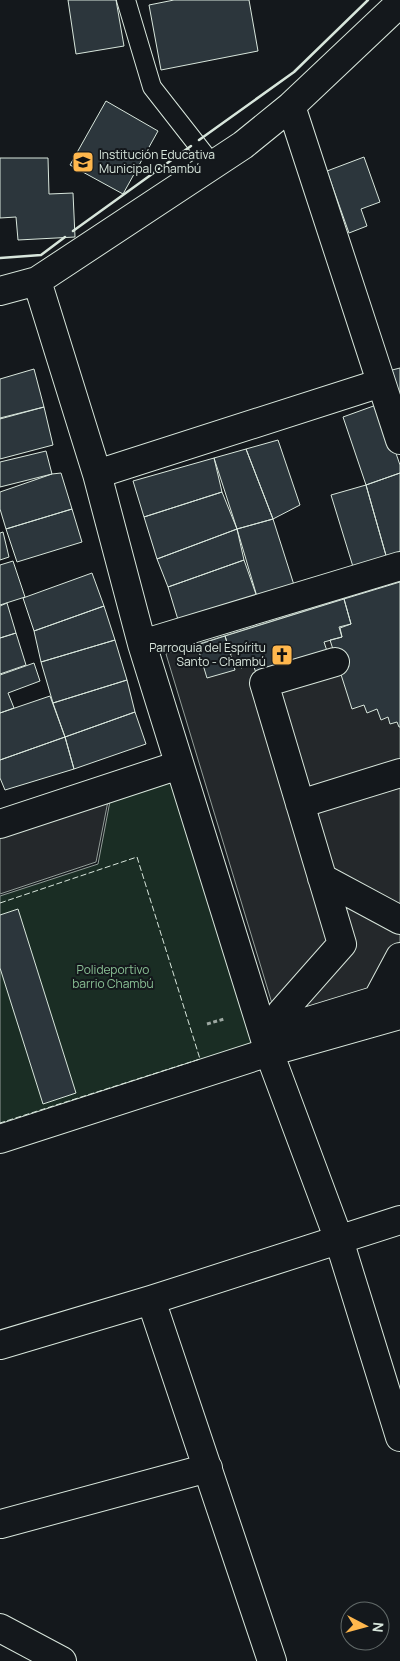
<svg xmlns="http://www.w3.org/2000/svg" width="400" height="1661" viewBox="0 0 400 1661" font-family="Manrope,sans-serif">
	<rect width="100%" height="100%" fill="#14181c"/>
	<path fill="#1a2d24" stroke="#939e99" d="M171,776L256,1049L0,1131V896L98,864L111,796Z"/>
	<path fill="#24282b" stroke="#939e99" d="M400,581V1000L301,1030L274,1010L166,654Z
		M109,796L96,862L0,894V833Z"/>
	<path fill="#2c363c" stroke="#d8e6dc" d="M68,0H116L124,46L76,54Z
		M174,0H249L258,51L161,70L149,5Z
		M106,101L158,131L123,194L70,165Z
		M364,157L380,202L361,209L367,226L349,233L327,171Z
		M0,158H48L49,194L73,193L75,237L18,240L16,217L0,218Z
		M400,368V398L392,370Z
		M34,369L44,407L0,419V379Z
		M379,404L400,465V473L366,485L343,417Z
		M44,407L53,445L0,459V418Z
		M278,440L300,505L273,519L246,449Z
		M246,449L273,519L237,529L214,458Z
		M46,451L52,474L0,487V462Z
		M214,458L222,492L144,517L133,481Z
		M61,473L72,509L6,529L0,509V492L52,474Z
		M400,473V555L387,559L366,485Z
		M366,485L387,559L354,570L331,495Z
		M222,492L237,529L157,559L144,517Z
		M72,509L82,542L17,562L6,529Z
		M273,519L294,585L258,600L237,529Z
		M237,529L244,560L168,587L157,559Z
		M3,532L9,557L0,560V533Z
		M244,560L258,600L179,623L168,587Z
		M13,561L25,597L0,605V565Z
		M92,573L104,606L34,631L23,598Z
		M400,582V727H399L397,722L390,724L388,717L381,720L377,709L367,713L364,705L352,709L330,640L342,637L340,628L351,624L344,599Z
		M344,599L351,624L339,627L342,637L324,642L328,654L257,676L253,664L241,668L237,652L231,654L225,636Z
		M7,603L16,633L0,638V606Z
		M104,606L115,640L41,662L34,631Z
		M16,633L26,665L0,674V638Z
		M225,636L235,670L207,678L197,645Z
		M115,640L127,680L53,703L41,662Z
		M34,663L40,681L8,693L14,708L0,713V675Z
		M127,680L135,712L65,737L53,703Z
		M50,696L65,737L0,760V713Z
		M135,712L146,744L74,769L65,737Z
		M65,737L74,769L5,790L0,778V760Z
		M18,909L76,1093L43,1104L0,968V915Z"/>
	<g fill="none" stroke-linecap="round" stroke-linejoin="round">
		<g stroke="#d8e6dc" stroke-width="20">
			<path id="lane" d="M126,0L152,87L213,165"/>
		</g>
		<g stroke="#d8e6dc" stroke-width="30">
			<path id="street" d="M291,106L400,440
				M37,281L97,474L142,644L269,1052L339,1240L400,1437
				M0,291L37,281L243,145L291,106L400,3
				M97,474L381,383
				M142,644L400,566
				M335,662L264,683L342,944L281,1013L280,1023L286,1026L299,1024L400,993
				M300,804L400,773
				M0,824L179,765
				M322,878L400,920
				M377,1000L400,957
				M0,1139L269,1052L400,1015
				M151,1300L272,1661
				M0,1345L151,1300L400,1220
				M1,1524L208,1468
				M0,1628L62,1661"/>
		</g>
		<path stroke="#9da8a2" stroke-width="3" stroke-dasharray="4 2.5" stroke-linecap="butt" d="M207,1024L224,1019"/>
		<use href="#lane" stroke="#14181c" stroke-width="18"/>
		<use href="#street" stroke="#14181c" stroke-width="28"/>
		<path stroke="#d8e6dc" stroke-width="1" stroke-dasharray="6 2.5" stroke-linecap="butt" d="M0,903L137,857L200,1059L0,1123"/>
		<path stroke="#d8e6dc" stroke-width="2.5" d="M199,140L294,72L368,0
			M73,231L191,146
			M0,258L41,255L65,237"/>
	</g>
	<defs>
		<g id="school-square" transform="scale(1.125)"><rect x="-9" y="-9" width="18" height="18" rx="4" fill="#ffb74d" stroke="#14181c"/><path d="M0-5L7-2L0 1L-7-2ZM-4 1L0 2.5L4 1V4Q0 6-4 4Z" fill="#111"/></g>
		<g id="church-square" transform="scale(1.125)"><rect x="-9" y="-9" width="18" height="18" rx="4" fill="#ffb74d" stroke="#14181c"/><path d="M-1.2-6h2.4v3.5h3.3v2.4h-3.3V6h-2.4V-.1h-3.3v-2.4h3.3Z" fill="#111"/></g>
	</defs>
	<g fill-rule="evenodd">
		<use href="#school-square" x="83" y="162"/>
		<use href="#church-square" x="282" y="655"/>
	</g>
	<g text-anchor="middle" stroke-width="4" stroke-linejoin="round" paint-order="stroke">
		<g font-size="12" fill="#d8e6dc" stroke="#14181c" text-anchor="start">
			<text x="99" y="159">Institución Educativa<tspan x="99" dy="14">Municipal Chambú</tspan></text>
			<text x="266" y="652" text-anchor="end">Parroquia del Espíritu<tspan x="266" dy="14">Santo - Chambú</tspan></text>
		</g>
		<g font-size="12" fill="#8ac095" stroke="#14181c">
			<text x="113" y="974">Polideportivo<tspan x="113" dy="14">barrio Chambú</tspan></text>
		</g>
	</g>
	<g transform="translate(365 1626) rotate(96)"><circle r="24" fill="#14181c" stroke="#626a69"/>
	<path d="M0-4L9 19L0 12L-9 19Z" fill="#ffb74d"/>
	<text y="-8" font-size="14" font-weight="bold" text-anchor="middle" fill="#d8e6dc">N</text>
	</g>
</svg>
